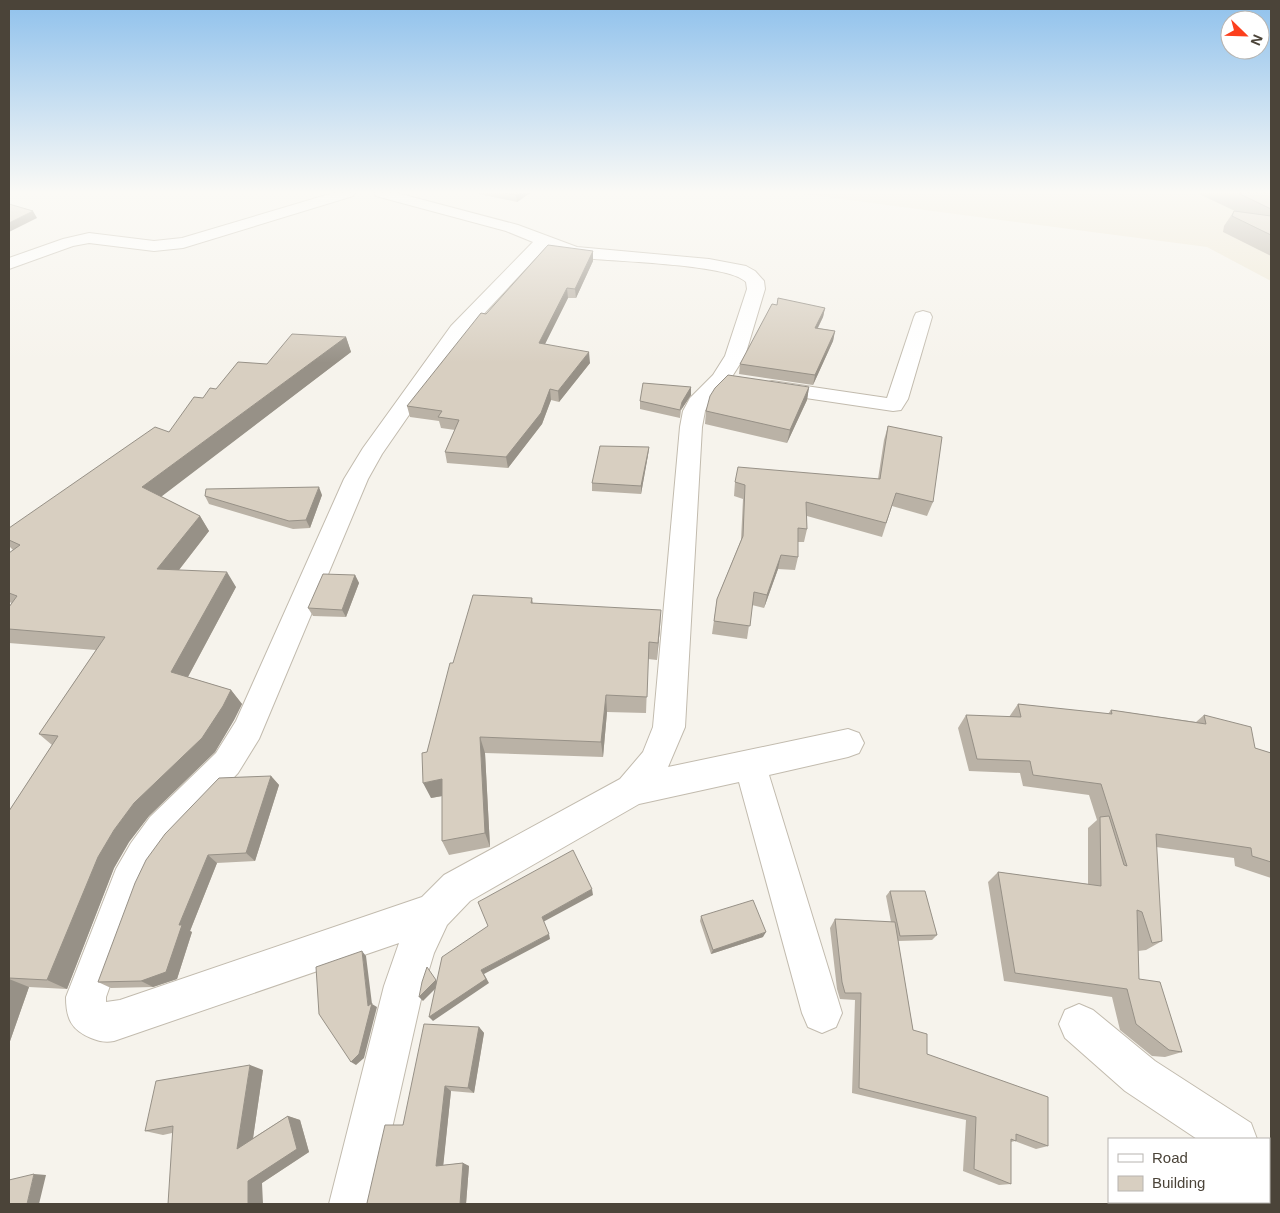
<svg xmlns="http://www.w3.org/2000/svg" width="1280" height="1213" viewBox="0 0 1280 1213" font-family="Helvetica,sans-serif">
	<rect width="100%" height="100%" fill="#f6f3ec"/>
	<path fill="#efe8d6" d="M796,193H1271V281L1207,247Z"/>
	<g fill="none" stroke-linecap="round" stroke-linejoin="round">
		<g stroke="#c2bbae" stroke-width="2">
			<path id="minor" d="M333,193H355L353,196L183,248L154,251L89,243L73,246L9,269V258L63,239L89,233L154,241L182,238Z
				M374,193H397L518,225L577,247L709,259L746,266L755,271L764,281L765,289L745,356L728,383L710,401L705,411L702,427L685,727L668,767L848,729L859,733L864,743L859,753L848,757L769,775L842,1013L836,1027L822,1033L808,1027L802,1013L739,782L639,804L470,901L447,925L434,953L424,986L375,1204H329L384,986L399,943L114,1041C105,1043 99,1041 91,1038C71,1030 66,1018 66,997L116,869L131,843L150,817L216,753L236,721L344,479L363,448L451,326L533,242L506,231L376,196ZM546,247C556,251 565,256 576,257C608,262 728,263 746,282L747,289L725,356L713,375L690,398L683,411L680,427L653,727L643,752L620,779L444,875L422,897L120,1000L106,1002V997L144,890L155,867L174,841L238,773L259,739L368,479L382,454L465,334Z
				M923,311L930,313L932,317L908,399L901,410L893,411L772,393L765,391L762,387L765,383L772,381L887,398L914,317L916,313Z
				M1079,1004L1093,1010L1155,1061L1251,1123L1257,1139H1197L1125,1091L1065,1038L1059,1024L1065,1010Z
				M1268,1139H1269L1271,1140V1185L1269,1184Z"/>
		</g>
		<use href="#minor" fill="#fff" fill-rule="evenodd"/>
	</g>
	<path fill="#bab2a6" d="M474,193H530L517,202Z
		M1197,193H1271V256L1223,232L1224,226L1234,211H1235Z
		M593,251V261L576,298H568L545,344L590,363L559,402L551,400L542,424L508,468L447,463L445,452L455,430L441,428L439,421L410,417L407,406L486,314Z
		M777,305L825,308L823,317L818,328L835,331L833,341L813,385L739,374L740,364Z
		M346,337L351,352L161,496L200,516L209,531L179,570L236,587L188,677L231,690L242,704L234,720L215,752L149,816L129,842L114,868L67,989L29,987L9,1044V811L52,745L39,734L96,650L9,643V607L12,603L9,602V553L13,550L9,546V528L169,432L203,398L216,389L267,364Z
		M691,387V395L681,410L680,418L640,409V401Z
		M809,387L807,400L787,443L705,424L706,411Z
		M888,426L933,502L927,516L892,506L882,537L807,516V529L804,542H798V557L795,570L778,569L764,608L752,605L747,639L712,634L717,599L741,540L743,499L734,496L735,482L878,479L884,440Z
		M649,447L648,455L641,494L592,491V483Z
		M322,495L310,528L293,529L209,504L205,496Z
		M355,575L359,583L346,617L313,616L308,608Z
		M532,598L533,603L660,627L657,660L648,659L646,713L607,712L603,757L485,753L490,847L449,855L442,841V796L431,798L427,752L453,663Z
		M1018,704L1108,714L1111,710L1196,722L1204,715L1255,748L1271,753V878L1235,866L1234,858L1156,847L1162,941L1146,950L1138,951L1139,979L1182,1052L1165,1057L1152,1056L1120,1030L1112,997L1004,981L988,882L998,872L1088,884V828L1097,820L1089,795L1023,786L1020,773L969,771L958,728L966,715L1009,717Z
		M271,776L279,785L255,861L217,863L190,931L192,932L177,979L153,987L111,988L98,982Z
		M890,891L937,935L932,940L898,941L913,1030L927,1054L1048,1146L1036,1149L1015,1141L1011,1142V1184L999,1185L963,1171L966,1120L852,1093L855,1000L840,999L837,989L830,928L835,919L891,922L886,896Z
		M701,916L763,937L711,954L700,921Z
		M479,1027L484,1033L474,1093L451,1091L443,1165L463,1163L469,1166L466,1204H366L367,1203L403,1125Z
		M263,1070L253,1138L288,1116L300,1120L309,1152L262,1183L172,1133L163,1135L145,1131Z"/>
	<path fill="#979187" d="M520,193H530L517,202L516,195Z
		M33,211L37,218L9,232V223Z
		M593,251V261L576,298L575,289Z
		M567,288L568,298L540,354L539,343Z
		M825,308L823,317L813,337L815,328Z
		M835,331L833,341L813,385L815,375Z
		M346,337L351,352L153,503L142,487Z
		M589,352L590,363L559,402L558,391Z
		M691,387V395L681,410L680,418L682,402Z
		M809,387L807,400L787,443L790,430Z
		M550,389L551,400L542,424L508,468L506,457Z
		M649,447L648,455L641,494V486Z
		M319,487L322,495L310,528L306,520Z
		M200,516L209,531L168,584L157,569Z
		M781,555L778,569L764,608L767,595Z
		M227,572L236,587L183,686L171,672Z
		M355,575L359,583L346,617L342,610Z
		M661,610L660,627L657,660L658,643Z
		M231,690L242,704L234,720L215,752L149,816L129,842L114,868L67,989L47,980L98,857L114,830L134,803Z
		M606,695L607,712L603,757L601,742Z
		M480,737L485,753L490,847L485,833Z
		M271,776L279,785L255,861L246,853Z
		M442,779L448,795L431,798L423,783Z
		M208,855L217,863L190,931L192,932L177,979L153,987L141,981L179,925Z
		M592,889L593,895L543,922L542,917Z
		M766,932L763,937L711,954L713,950Z
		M549,934L550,939L484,974L489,983L433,1021L429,1017L481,970Z
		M362,951L366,956L372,1004L377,1007L364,1058L356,1065L351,1062L368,1006Z
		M9,979L29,987L9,1044Z
		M436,980L440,984L423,1001L419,997Z
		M479,1027L484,1033L474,1093L468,1088Z
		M250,1065L263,1070L251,1152L237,1149Z
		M445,1086L451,1091L443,1168L436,1166Z
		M288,1116L300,1120L309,1152L262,1183L263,1204H248V1181Z
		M463,1163L469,1166L466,1204H460Z
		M34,1174L46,1175L39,1204H27Z"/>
	<path fill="#d8cfc1" stroke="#979187" d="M505,193H520L516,195Z
		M1238,193H1271V209Z
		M9,204L33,211L9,223Z
		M1234,211L1271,216V235L1232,216Z
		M548,245L593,251L575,289L567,288L539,343L589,352L558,391L550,389L541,413L506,457L445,452L459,420L438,417L442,411L407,406L481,313L486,314Z
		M778,298L825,308L815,328L835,331L815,375L740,364L772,304L777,305Z
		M292,334L346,337L142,487L200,516L157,569L227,572L171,672L231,690L223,706L202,738L134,803L114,830L98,857L47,980L9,978V811L58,736L39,734L105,637L9,629V607L17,596L9,593V553L20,545L9,540V528L155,427L169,432L194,397L203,398L210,388L216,389L238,362L267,364Z
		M728,375L809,387L790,430L706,411L710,396L715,388Z
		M643,383L691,387L682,402L680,410L640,401Z
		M888,426L942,437L933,502L896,493L886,523L806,502L807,529L798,528V557L781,555L767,595L754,592L750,626L714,621L717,599L743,536L745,485L735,482L738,467L880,479Z
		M600,446L649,447L641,486L592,483Z
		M319,487L306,520L289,521L205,496L206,489Z
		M323,574L355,575L342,610L308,608Z
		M473,595L532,598L531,603L661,610L658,643L649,642L647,697L606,695L601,742L480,737L485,833L442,841V779L423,783L422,753L427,752L450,663H453Z
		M1018,704L1112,714L1111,710L1206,724L1204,715L1251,727L1255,748L1271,753V862L1252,856L1251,848L1156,834L1162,941L1152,943L1142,912L1137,910L1139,979L1160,982L1182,1052L1169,1050L1136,1024L1127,989L1015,973L998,872L1101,886L1100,817L1109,816L1124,865L1127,866L1101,784L1033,775L1030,761L977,759L966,715L1021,717Z
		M271,776L246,853L208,855L179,925H182L166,972L141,981L98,982L135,883L146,860L165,834L219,778Z
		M573,850L592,889L542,917L549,934L481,970L486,979L429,1017L442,957L488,926L478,902Z
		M890,891H925L937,935L900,936Z
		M753,900L766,932L713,950L701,916Z
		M835,919L895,922L913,1030L927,1034V1054L1048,1097V1146L1016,1134V1141L1011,1139V1184L974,1169L976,1117L859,1088L861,993H845L842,982Z
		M362,951L368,1006L372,1003L359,1054L351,1062L319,1014L316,967Z
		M427,967L436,980L419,997L422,982Z
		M424,1024L479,1027L468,1088L445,1086L436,1166L463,1163L460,1204H366L367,1203L385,1125H403Z
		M250,1065L237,1149L288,1116L297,1149L248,1181V1204H168L173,1126L145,1131L156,1081Z
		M34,1174L27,1204H9V1180Z"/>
	<linearGradient id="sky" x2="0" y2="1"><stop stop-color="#8fc1ec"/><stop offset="0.53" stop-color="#fbfaf6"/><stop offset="1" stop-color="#fbfaf6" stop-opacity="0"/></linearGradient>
	<rect width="1280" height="363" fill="url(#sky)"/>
	<rect width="1280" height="1213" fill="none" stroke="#4b4439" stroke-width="20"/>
	<rect x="1108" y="1138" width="162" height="65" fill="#ffffff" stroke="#b7b4b0"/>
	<rect x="1118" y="1154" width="25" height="8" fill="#ffffff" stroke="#b7b4b0"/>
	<text x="1152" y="1163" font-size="15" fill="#4b4439">Road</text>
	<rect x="1118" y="1176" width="25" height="15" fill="#d8cfc1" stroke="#b7b4b0"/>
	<text x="1152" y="1188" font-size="15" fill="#4b4439">Building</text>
	<g transform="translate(1245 35) rotate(113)"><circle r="24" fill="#ffffff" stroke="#b7b4b0"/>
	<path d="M0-4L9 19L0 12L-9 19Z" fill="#fc3f1d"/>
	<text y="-8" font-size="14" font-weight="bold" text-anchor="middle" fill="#4b4439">N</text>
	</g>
</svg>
